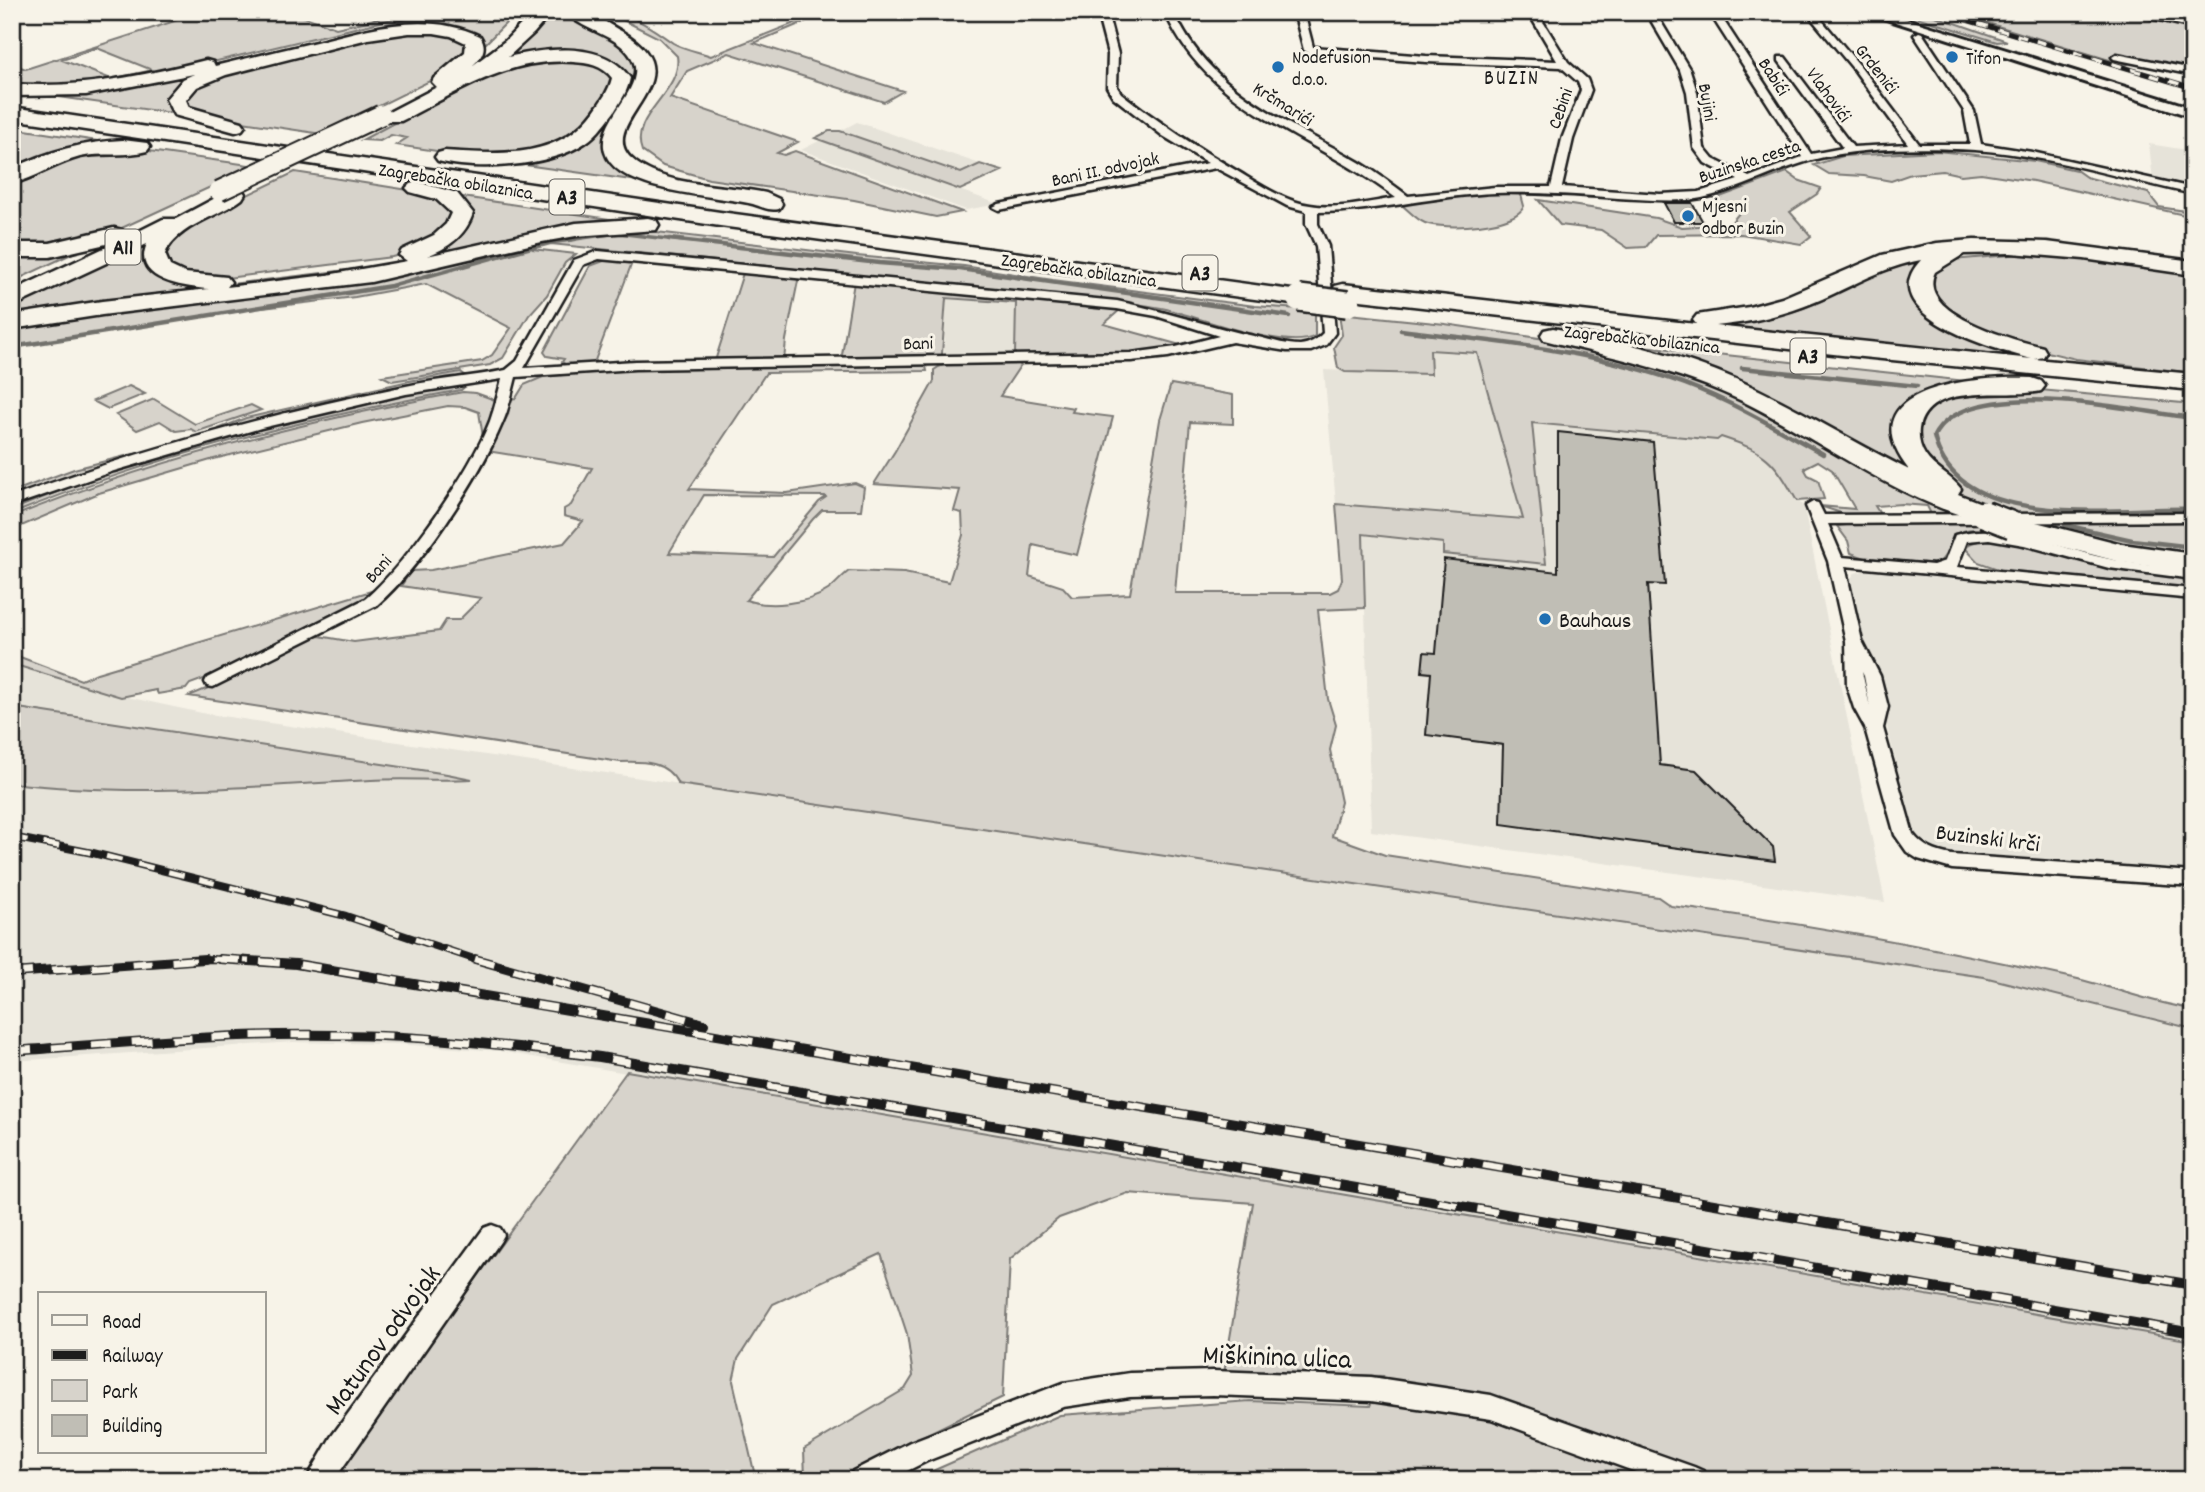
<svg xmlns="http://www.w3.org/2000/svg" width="2205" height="1492" viewBox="0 0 2205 1492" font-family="Dekko,sans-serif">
	<rect width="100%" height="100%" fill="#f7f3e8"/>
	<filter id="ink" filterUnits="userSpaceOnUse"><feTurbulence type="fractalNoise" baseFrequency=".0143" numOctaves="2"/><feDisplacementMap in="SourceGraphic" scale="14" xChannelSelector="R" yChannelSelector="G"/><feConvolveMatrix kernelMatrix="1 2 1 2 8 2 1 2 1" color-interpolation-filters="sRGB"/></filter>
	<g filter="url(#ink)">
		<path fill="#e6e3d9" d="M857,122L980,164L961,173L840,131Z
			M821,140L998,204L966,210L801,150Z
			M2149,144L2193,151V188L2153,180Z
			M946,298L1017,303L1015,355L944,357Z
			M1430,350L1477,352L1524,519L1336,504L1324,370L1431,374Z
			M1532,423L1717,440L1721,437L1755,449L1766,455L1782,476L1804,508L1885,902L1371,831L1363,534L1444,543L1443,554L1546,564Z
			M1870,569L2193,599V872L1940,855L1916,839L1850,585V579L1855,573Z
			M12,659L113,694L202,713L1984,977L2193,1029V1342L499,1051L398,1044L293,1042L12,1061Z"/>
		<path fill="#d7d3cb" stroke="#7a7874" stroke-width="2" fill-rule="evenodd" d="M152,12L196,14L291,12L336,28L377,19L360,12H422L125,83L12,87V64L26,69L175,21ZM97,48L152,70H153L111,79L62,60Z
			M436,12H517L483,46L423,26L195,78L178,114L45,95L112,89Z
			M552,12H570L626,47L639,71L606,138L653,183L511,163L578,144L625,72L622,68L602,58L498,64L528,40Z
			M607,12C630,12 655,30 673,43C683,49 700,52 711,56L822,12H828L754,43L903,91L884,102L729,53L687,71L670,98L798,142L777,153L784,155L795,151L962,212L936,217L854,200L709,179L663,166L642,151C628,115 683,92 677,56L659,38Z
			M1900,12H1924L2007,41L1997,42Z
			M1986,12H2118L2193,27V74L2132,62L2126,65L1981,21Z
			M403,30L461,35L471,50L436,78L322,134L216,118L183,107L185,92L206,78Z
			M553,58L604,66L615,81L585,131L526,155L457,154L396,145L407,138L391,135L380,141L362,140L486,74Z
			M12,128L117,144L12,174Z
			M829,131H840L961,173L980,164L1002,171L960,190L815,138Z
			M135,149L256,166L111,233L81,242L12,247V183L60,158Z
			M1937,151L2035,161L2076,170L2086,177L2148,193L2159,207L2192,212L2193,217L2033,181L1981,173L1961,175L1943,171L1911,174L1891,181L1864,176L1829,174L1814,165L1843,156Z
			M295,172L421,192L435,195L453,210L451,226L411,252L392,257L227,278H209L173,271L161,252V247L214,211Z
			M1787,172L1798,180L1821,188L1817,194L1790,212L1811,236L1801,244L1741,234L1656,235L1646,247L1628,248L1601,230L1560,225L1538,200L1656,218L1682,227L1730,224L1740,212L1711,204L1712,200Z
			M1516,192L1521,195L1524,206C1516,227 1445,230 1425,223C1417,220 1410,212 1403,206L1410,202L1482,193Z
			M456,196L629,222L545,230L393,269L12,318V307L153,239L148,265L223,285L380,266L413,258L446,242Z
			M631,229L857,256L964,266L1053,280L1255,306L1315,310V336C1288,352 1198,317 1166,309C1153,306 1140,305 1127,303L551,244L532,249L576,254L565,263L547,295L529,315L503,358L490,365L392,381L382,376L482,361L492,355L511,328L426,284L355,297L254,309L66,338L12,348V326L369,280L418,271L518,243Z
			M86,247L12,282V254Z
			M2022,254L2080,258L2193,276V373L2076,359L2009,343L1938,308L1929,274L1952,260Z
			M1924,258C1911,268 1907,279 1913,295L2012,352L2039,360L1701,326C1740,322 1778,319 1814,304C1851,287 1884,268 1924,258Z
			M609,259L633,260L594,363L565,364L562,362L564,359L547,356L544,352L590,266Z
			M744,270L799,276L786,340L784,361H715Z
			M854,282L1122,308L1104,324L1184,346L1148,353L1015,355L1016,303L946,298L942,354L944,358L841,361Z
			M1339,313L1445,324L1592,346L1708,381L1964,512L1931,514L1927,506L1901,504L1875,506L1880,514L1847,515L1820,506L1855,509L1832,470L1818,461L1804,468L1808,475L1818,480L1824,499L1797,501C1773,459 1767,452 1721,437L1717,440L1532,423L1546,564L1443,554V543L1363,534L1365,608L1318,610L1328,699L1336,725L1330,750L1341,802L1332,836L1385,855L1658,897L1671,906C1805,923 1937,948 2069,977C2111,986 2150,1003 2193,1009V1029L1984,977L678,784C667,761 643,761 620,762L189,696L232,678L309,637L319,636L354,642L439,631L446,620H459L481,598L401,586L411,571L431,570L564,543L583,521L564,516V509L571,505L592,468L487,451L508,415L510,399L516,398L524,385L543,377L651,366L919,364L926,366L927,371L766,373L689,489L787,493L855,483L864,487L861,510H822L813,519L746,600C768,608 808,604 828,590C835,585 841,577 849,571L904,573L949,582L963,535L962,513L954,511L960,490L874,484L895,451L934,381V370C953,356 1000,361 1024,360L1000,396L1074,408L1072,412L1113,417L1077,555L1033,545L1029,576L1063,587L1072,597L1130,594L1160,420L1171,384L1233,395V424L1190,422L1175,593H1330L1338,589L1342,579L1336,504L1523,519L1477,353L1430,350L1431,374L1345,372L1338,368L1334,347L1342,335ZM704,495L825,496L826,497L819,502L773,557L669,553Z
			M1624,344L1966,381C1941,386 1919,392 1901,410L1924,482Z
			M461,372L467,377L408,387L218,429L246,418L409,381Z
			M468,384L461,390C308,418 156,455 12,514V510C158,450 313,408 468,384Z
			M129,386L145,394L108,409L93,401Z
			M2029,389L2193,404V513H1999L1953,490L1930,471L1912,424C1935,386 1990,392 2029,389Z
			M463,392L476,393L495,400L490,425L483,437L479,412L465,407L448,406L362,423L214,459L99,493L12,530V517C157,458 309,420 463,392Z
			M154,399L195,424L251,405L261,410L196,432L191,429L176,431L160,421L137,430L116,415Z
			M133,454V455L12,496V492L74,469Z
			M2193,520V557L2154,553L2023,523Z
			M1856,524H1994L2127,563L1974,529C1940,532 1957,550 1937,564L1865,558L1851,553L1848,541L1837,526Z
			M1983,539L2005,542L2121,569L2193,578V588L2001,570L1978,562L1966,549L1969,544Z
			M388,586L377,595L231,669L190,684L186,689L158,694L156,690L121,697L12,664V654L81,680L97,673Z
			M12,707L447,774L472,779C438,781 404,778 371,780C250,787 132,797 12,783Z
			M627,1071L2193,1341V1480H912L1060,1415L1250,1401L1370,1406L1383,1376L1224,1373L1253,1203L1128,1193L1059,1218L1010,1259L1003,1397L833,1480H805L804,1449L905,1389L913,1376L907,1334L881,1254L773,1304L738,1359L733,1381L756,1480H334L346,1458Z"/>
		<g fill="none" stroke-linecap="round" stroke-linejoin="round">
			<path stroke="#72716c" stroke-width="3.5" d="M562,241L617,233L684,241"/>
			<path stroke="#72716c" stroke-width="4.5" d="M669,239L879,263L960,269L1289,316
				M1401,330C1497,342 1594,350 1685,384C1733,402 1778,429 1823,454
				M12,347L391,286L546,243L575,239
				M1742,368L1917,386
				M2193,418C2134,411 1967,373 1934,436C1957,535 2120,506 2193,509
				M2065,525L2132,540L2193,547"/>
		</g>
		<path fill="#c0beb5" stroke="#1c1c1c" stroke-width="2" d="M1664,203H1692L1703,222H1674Z
			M1558,432L1653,442L1665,585L1648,584L1660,765L1696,770L1773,847L1775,861L1501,824L1503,745L1426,735L1431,673L1422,672L1424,652L1436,653L1444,559L1558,572Z"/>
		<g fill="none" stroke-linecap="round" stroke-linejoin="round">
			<g stroke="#1c1c1c" stroke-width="5">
				<path id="street" d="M1097,12H1107L1118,54L1117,87L1121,93C1158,122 1196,147 1237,171C1259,184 1284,201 1310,205C1338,210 1368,202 1396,198C1316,136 1207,111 1165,12H1174C1209,92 1288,121 1359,162C1376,172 1392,184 1408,196L1495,187H1551L1562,139L1581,90L1578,82L1561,67L1426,62L1309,53L1304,50L1294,12H1304L1313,47L1426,56L1557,61L1528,12H1537L1568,62L1587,79L1591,90L1573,139L1562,187L1660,194L1699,192L1738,180L1705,163L1694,148L1687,92L1680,70L1646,12H1655L1690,70L1697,92L1704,148L1713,159L1749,177L1802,157L1709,12H1718L1811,154L1843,148L1779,61V57H1785L1853,147L1908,144L1855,71L1806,12H1815L1861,67L1919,144H1970L1964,111L1914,35L1919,32L1922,33L1974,111L1981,144L2032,152L2193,188V194C2123,179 2047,155 1975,150C1923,147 1863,147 1812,160C1775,170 1740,190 1702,198C1675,203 1645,199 1618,198C1577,195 1537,192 1496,193C1436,195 1378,212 1318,212V224L1328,246L1335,333L1326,345L1311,351H1287L1232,342L1168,357L1131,361L635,369L516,377C512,392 509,409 502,424C479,478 421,567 377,605L213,687L207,686L205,682L207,678L365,599C407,563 470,472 490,421C495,407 498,393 502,379L406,394L261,428L114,471L12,506V497C140,450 272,413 406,386C439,379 473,377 506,370L517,361L574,260L598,251L1117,301C1165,311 1210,327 1258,337C1271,340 1286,345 1300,345C1310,344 1316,340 1323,333L1316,246L1306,224V211L1287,206L1216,168L999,210L993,207L999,204L1208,163L1163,136L1113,97L1107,87L1108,54ZM599,259L1117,309L1156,316L1219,336L1176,347L1131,353L635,361L524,368L583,265Z
					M2126,12H2145L2193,22V28Z
					M2117,54L2193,69V75L2114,59L2112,57Z
					M1813,502L1818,503L1824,515L2193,513V521L1828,524L1842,557L1933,565L1945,561L1955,535C2003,521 2050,545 2096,556C2128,564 2160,567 2193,569V579L2109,568L2024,545L1989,539L1967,541L1957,567L2193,589V599L1845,566L1862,641L1880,676L1888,707L1883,728L1913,834C1923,847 1935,852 1952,855L2193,872V886L1952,869L1918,859L1907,852L1895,835L1865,728L1854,708L1847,686L1846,641L1828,561L1806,506ZM1862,672L1864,676L1870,707Z
					M492,1225L500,1228L504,1235L500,1242L334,1480H306L331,1437L484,1228Z
					M1213,1371L1371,1377L1491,1395L1694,1467L1703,1471L1707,1480H1658L1491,1419L1371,1401L1213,1395L1130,1397L1063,1407L927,1461L889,1480H849L853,1471L910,1442L1063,1383L1130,1373Z"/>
			</g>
			<g stroke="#1c1c1c" stroke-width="6">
				<path id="secondary" d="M1864,12H1884L2193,108V117Z"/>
			</g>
			<g stroke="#1c1c1c" stroke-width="5">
				<path id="highway" d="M533,12H552L534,33L508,57C547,48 604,40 630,78C628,90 621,101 614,112C604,125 595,138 580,146C544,167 478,171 438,161L435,157L438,153L445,151C499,154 558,160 594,111C601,101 609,91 612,78C602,65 588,63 573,62C508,57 456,93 401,121H387L384,117L387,113L437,87L432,82L434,78L465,52L466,43L451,36L434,33H409L368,39L226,75L197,87L186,100L189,107L242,122L245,126L242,130L235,132L174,115L166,99L183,79L194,74L86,95L12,96V84C79,89 142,76 206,60L213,62L215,66C249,58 282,50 316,42C370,28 427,11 480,36C488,48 482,57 472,66L505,41Z
					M566,12C594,12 598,18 621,31C704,79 593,121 631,158C662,188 727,184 766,193L779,199L782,204L779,209C768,211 763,207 753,204C721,195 609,194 604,147C601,117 643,89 634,63C624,35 584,33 566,12Z
					M12,107L720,212L1299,291L1307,293L1311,298L1307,303L1299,305L720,226L12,119Z
					M123,140L147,143L150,147L147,151C126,157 102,152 80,157C56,163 36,178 12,184V169C47,151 85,142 123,140Z
					M417,182L457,193L473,213C466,236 448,248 427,256L576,223L648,218L656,220L659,225L656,230L576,236L542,242L371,282L102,315L12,329V315L102,301L209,289C184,287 131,280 147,244L12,307V291L119,241L50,257H12V243H50L114,228L122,230L125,235L123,239L163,219H176L234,188L242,189L245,194L242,199C219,217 177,225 165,254L170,266L185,273L227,277L231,282L227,287L327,275L407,261L399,255L402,250L434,235L446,224L451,213L436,199L410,192L406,188L410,184Z
					M1974,240L2047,242L2193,261V275L2084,259L2011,253L1964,254L1935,272C1915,314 2014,340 2043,347L2046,352L2043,357L2035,359L2193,374V390L1842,355L1343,298L1335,296L1331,291L1335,286L1343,284L1696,324L1693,320L1697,315L1749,307L1782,298L1882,255L1937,243ZM1921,260C1869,315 1997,350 2032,359L1715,326C1749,323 1784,315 1815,302C1851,287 1882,267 1921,260Z
					M1553,328C1616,340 1679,354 1738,380C1797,407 1851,441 1909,470C1843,385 1980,376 2032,378L2041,381L2045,386L2041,391C2008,399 1927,380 1919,429C1918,438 1920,447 1925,455C1934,469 1952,476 1961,489L1958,494L1994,508L1998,514L1994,520L1984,522C1901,502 1819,439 1742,401C1678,370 1612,357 1544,340L1541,335L1544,330Z
					M2012,516L2122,544L2193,554V572L2121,562L2002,531L1998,525L2002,519Z"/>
			</g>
			<use href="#street" fill="#f7f3e8" fill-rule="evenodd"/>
			<use href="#secondary" fill="#f7f3e8" fill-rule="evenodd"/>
			<use href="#highway" fill="#f7f3e8" fill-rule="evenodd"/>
			<g stroke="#1c1c1c" stroke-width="5">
				<path id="rail-far2" d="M1940,12L2193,88"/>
			</g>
			<g stroke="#1c1c1c" stroke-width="8">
				<path id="rail-far1" d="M12,837L93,853L346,916L480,961
					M180,961L212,959L249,961"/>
			</g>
			<g stroke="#1c1c1c" stroke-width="10">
				<path id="rail" d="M220,959L296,964L2193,1285
					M475,959L704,1024
					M12,973L205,959
					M12,1051C120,1043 227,1033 336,1035C424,1035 512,1046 600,1057L2193,1333"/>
			</g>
			<use href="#rail-far2" stroke="#f7f3e8" stroke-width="3.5" stroke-dasharray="10" stroke-linecap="butt"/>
			<use href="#rail-far1" stroke="#f7f3e8" stroke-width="5" stroke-dasharray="16" stroke-linecap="butt"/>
			<use href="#rail" stroke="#f7f3e8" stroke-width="7" stroke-dasharray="20" stroke-linecap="butt"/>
			<g stroke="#1c1c1c" stroke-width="23" stroke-linecap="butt">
				<path id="highway-bridge-far1" d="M219,191L381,115"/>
			</g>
			<g stroke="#1c1c1c" stroke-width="30" stroke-linecap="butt">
				<path id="highway-bridge" d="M1299,298L1347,304
					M1984,514L2012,525"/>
			</g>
			<use href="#highway-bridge-far1" stroke="#f7f3e8" stroke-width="19"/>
			<use href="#highway-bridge" stroke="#f7f3e8" stroke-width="25"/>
		</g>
	</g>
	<g fill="#1f6fb2" stroke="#f7f3e8" stroke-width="2.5">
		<circle cx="1952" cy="57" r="7"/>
		<circle cx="1278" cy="67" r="7"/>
		<circle cx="1688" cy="216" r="7"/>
		<circle cx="1545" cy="619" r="7"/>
	</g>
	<g text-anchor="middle" stroke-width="6" stroke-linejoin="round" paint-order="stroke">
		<g font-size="19" fill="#1c1c1c" stroke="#f7f3e8" text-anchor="start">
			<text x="1292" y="63">Nodefusion<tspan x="1292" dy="22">d.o.o.</tspan></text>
			<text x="1966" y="64">Tifon</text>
			<text x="1702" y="212">Mjesni<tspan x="1702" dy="22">odbor Buzin</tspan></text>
		</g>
		<g font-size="19" fill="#1c1c1c" stroke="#f7f3e8">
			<text transform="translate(1878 68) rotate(52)" y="7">Grdenići</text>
			<text transform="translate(1775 76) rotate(57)" y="7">Babići</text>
			<text transform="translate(1830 94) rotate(54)" y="7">Vlahovići</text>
			<text transform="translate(1709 102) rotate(80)" y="7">Bujini</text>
			<text transform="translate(1284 103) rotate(32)" y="7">Krčmarići</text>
			<text transform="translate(1559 108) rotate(-71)" y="7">Cebini</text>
			<text transform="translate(1749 160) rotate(-18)" y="7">Buzinska cesta</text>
			<text transform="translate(1105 168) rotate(-12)" y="7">Bani II. odvojak</text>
			<text transform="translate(456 180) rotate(9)" y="7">Zagrebačka obilaznica</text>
			<text transform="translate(1079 269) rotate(8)" y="7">Zagrebačka obilaznica</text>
			<text transform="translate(1642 338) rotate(6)" y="7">Zagrebačka obilaznica</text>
			<text transform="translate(918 342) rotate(-2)" y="7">Bani</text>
			<text transform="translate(377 568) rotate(-49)" y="7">Bani</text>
		</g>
		<g font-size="21" letter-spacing="2" fill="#1c1c1c" stroke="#f7f3e8">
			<text x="1512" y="84">BUZIN</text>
		</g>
		<g fill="#f7f3e8" stroke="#5e5c59" stroke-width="2">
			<rect x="549.5" y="179.5" width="35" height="35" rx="5"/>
			<rect x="105.5" y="229.5" width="35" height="35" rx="5"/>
			<rect x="1182.5" y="255.5" width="35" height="35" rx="5"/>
			<rect x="1790.5" y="338.5" width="35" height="35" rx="5"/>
		</g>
		<g font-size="21" font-weight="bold" fill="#1c1c1c">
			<text x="567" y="204">A3</text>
			<text x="123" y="254">A11</text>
			<text x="1200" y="280">A3</text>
			<text x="1808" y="363">A3</text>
		</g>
		<g font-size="23" fill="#1c1c1c" stroke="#f7f3e8" text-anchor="start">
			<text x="1559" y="627">Bauhaus</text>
		</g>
		<g font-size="23" fill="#1c1c1c" stroke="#f7f3e8">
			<text transform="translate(1988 837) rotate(7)" y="8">Buzinski krči</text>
		</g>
		<g font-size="28" fill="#1c1c1c" stroke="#f7f3e8">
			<text transform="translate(381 1339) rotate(-54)" y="10">Matunov odvojak</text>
			<text transform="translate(1277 1355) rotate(2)" y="10">Miškinina ulica</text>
		</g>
	</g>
	<rect width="2205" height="1492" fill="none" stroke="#f7f3e8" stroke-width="42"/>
	<rect x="21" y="21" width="2163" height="1450" fill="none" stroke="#1c1c1c" stroke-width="2.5" filter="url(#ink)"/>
	<rect x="38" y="1292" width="228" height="161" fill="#f7f3e8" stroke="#9f9d96" stroke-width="2"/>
	<rect x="52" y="1315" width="35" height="10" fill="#f7f3e8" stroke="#9f9d96" stroke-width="2"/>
	<text x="102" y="1328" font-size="21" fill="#1c1c1c">Road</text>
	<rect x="52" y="1350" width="35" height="10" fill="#1c1c1c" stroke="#9f9d96" stroke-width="2"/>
	<text x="102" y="1362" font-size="21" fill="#1c1c1c">Railway</text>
	<rect x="52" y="1380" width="35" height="21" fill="#d7d3cb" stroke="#9f9d96" stroke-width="2"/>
	<text x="102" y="1398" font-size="21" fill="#1c1c1c">Park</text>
	<rect x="52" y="1415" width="35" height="21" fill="#c0beb5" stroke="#9f9d96" stroke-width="2"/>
	<text x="102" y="1432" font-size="21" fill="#1c1c1c">Building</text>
</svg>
